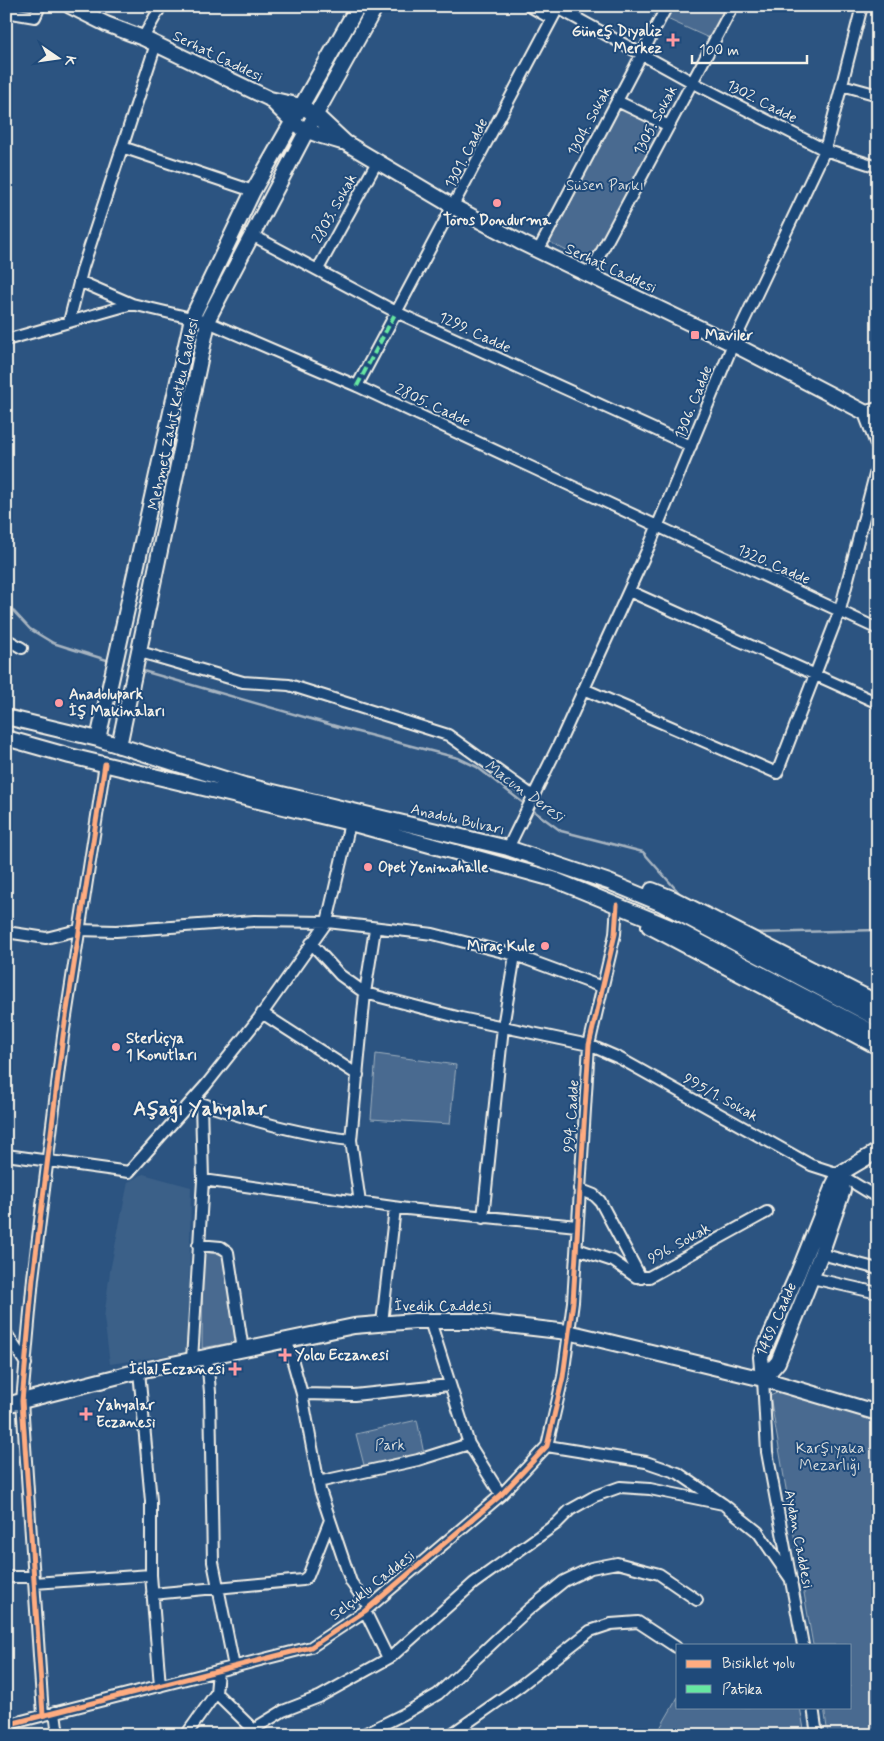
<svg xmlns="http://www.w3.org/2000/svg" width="884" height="1741" viewBox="0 0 884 1741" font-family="Mynerve,sans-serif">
	<rect width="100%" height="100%" fill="#2c5481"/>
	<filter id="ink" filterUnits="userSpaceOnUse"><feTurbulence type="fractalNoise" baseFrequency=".02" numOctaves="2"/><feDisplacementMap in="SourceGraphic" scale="10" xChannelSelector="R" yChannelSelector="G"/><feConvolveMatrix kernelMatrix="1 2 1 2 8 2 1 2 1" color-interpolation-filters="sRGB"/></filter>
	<g filter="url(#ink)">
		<path fill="#3b6088" d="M143,1174L191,1187L188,1352L110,1364L104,1318L110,1271L128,1182Z"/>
		<path fill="#496b90" stroke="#9eaebc" d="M672,6H728L711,39L665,18Z
			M620,106L661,128L589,263L548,241Z
			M376,1054L456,1065L450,1124L371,1119Z
			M203,1252L224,1255L236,1342L202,1348Z
			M779,1392L878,1420V1735H828L824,1707H850V1645H813L770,1396Z
			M417,1420L424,1454L365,1469L356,1434Z
			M678,1697V1707H800L805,1735H656Z"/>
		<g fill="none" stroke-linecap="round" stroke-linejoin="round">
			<path stroke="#a7b4c0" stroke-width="2.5" d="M6,603L30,629L53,643L110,661
				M143,671L346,729L458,758L477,767L527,806
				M531,809L561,831L643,852L681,895
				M754,933L878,930"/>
			<g stroke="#f4f1e8" stroke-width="14">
				<path id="minor" d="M529,6L552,19
					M558,8L692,82L825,150L878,167
					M6,12L35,17L40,6
					M143,38L161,6
					M842,85L878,95
					M617,101L669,126
					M122,147L253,191
					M252,235L396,312L691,446
					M538,251L667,6
					M318,269L377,162
					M589,275L733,6
					M79,281L132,304
					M69,322L83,267L156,44
					M6,340L132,304L208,322L357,386L878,629
					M357,386L559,6
					M629,591L878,703
					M6,639L22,648
					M140,652L243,682L289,685L448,735L533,796
					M584,689L777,773L840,610L878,463
					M508,848L558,746L650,544L733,344L825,150L862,6
					M6,932L46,938L78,930L116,931L254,921L327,922L433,934L515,955L602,987
					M311,943L340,975L365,993L461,1018L589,1045L619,1058L811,1165L839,1174L878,1198
					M262,1013L358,1075
					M195,1101C246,1119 297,1134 351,1140
					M6,1155L129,1172L206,1085L259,1018L327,922L350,823
					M203,1180L407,1209L577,1226
					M579,1189L594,1195L600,1201L641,1278
					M360,1203L351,1140L365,993L375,929
					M483,1218L503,1027L515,955
					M198,1245L221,1247L228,1252L243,1350
					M577,1249L613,1261L636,1277H649L767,1212
					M821,1254L878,1269
					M812,1278L878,1293
					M430,1321L469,1444L501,1495
					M382,1323L395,1208
					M6,1333L26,1364
					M287,1341L302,1394L320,1490L351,1582L369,1607
					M207,1357L210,1392L213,1562L234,1667
					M192,1360L203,1180L201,1103
					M139,1371L151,1501V1575L160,1686
					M763,1379L767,1452L803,1645
					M302,1394L354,1395L449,1385
					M547,1446L646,1462L678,1473L723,1504L758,1532L792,1581
					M318,1482L418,1460L469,1444
					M6,1577H33
					M34,1583L151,1575
					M152,1594L303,1580L308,1576L330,1520
					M365,1611L388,1658
					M216,1693L255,1731
					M813,1707L817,1735
					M55,1712L58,1735
					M43,1715L22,1401L33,1278L63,1036L105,764
					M6,1725L311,1647L365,1611L501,1495L547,1446L563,1377L573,1302L589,1045L615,934L617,905
					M186,1735L216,1693L218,1671
					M252,1735L260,1725L283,1711L319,1697L391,1657L474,1583L556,1524L570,1510L595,1496L620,1487L650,1489L723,1504
					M362,1735L404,1714L438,1694L528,1610L564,1581L591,1568L617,1563L659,1574L697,1600
					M450,1735L520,1686L590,1631L611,1624L638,1622L676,1647"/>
			</g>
			<g stroke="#f4f1e8" stroke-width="18">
				<path id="major" d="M70,6L106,24L143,38L270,99L301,106L316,115L346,143L454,207L522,243L733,344L866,413L878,410
					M270,99C298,129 303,131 342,142
					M866,413L878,444
					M6,717L98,739L244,785L508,848L609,882L662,904L878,1019
					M6,738L70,756L350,823L553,879L677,930L878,1035
					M98,739L192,318L253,191L358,6
					M119,746L209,317L306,132L376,6
					M652,890L672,898L878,1003
					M649,926L878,1047
					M763,1379L761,1357L798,1273L832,1188L839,1174L878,1151
					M763,1379L778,1362L821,1254L843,1190L839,1174
					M6,1405L139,1371L354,1326L414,1321H473L568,1332L763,1379L878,1413"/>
			</g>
			<use href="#minor" stroke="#1f4a7a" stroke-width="10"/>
			<use href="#major" stroke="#1f4a7a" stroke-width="14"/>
			<path stroke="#66e7a1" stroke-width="4" stroke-dasharray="8 4" stroke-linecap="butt" d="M357,386L396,312"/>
			<g stroke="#1f4a7a" stroke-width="8">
				<path id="cycleway" d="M43,1715L22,1401L33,1278L63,1036L105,764
					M6,1725L311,1647L365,1611L501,1495L547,1446L563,1377L573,1302L589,1045L615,934L617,905"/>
			</g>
			<use href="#cycleway" stroke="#ffac80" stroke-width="5"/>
		</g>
	</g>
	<g fill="#ff9aa2" stroke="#1f4a7a" stroke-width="2">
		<path d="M670.5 32.5h5v5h5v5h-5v5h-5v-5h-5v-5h5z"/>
		<circle cx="497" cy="203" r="5"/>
		<rect x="690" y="330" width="10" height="10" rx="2.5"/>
		<circle cx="59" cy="703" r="5"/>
		<circle cx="368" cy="867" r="5"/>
		<circle cx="545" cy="946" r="5"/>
		<circle cx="116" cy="1047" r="5"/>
		<path d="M282.5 1347.5h5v5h5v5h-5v5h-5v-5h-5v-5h5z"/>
		<path d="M232.5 1361.5h5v5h5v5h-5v5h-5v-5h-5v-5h5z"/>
		<path d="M83.5 1406.5h5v5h5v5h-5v5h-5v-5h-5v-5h5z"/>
	</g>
	<g text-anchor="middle" stroke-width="4" stroke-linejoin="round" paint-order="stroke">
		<g font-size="15" font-weight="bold" fill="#f4f1e8" stroke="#1f4a7a" text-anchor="start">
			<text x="662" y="36" text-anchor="end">Güneş Diyaliz<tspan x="662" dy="17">Merkez</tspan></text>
			<text x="497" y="225" text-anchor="middle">Toros Dondurma</text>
			<text x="705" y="340">Maviler</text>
			<text x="69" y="699">Anadolupark<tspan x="69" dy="17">İş Makinaları</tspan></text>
			<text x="378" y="872">Opet Yenimahalle</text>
			<text x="535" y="951" text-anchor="end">Miraç Kule</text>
			<text x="126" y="1043">Sterliçya<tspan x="126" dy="17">1 Konutları</tspan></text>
			<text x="295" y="1360">Yolcu Eczanesi</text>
			<text x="225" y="1374" text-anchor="end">İclal Eczanesi</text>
			<text x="96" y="1410">Yahyalar<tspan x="96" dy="17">Eczanesi</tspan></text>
		</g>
		<g font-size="15" fill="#f4f1e8" stroke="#1f4a7a">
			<text transform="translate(218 56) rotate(26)" y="5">Serhat Caddesi</text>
			<text transform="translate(762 101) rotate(27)" y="5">1302. Cadde</text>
			<text transform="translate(655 120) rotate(-62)" y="5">1305. Sokak</text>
			<text transform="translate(589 121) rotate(-62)" y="5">1304. Sokak</text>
			<text transform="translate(466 153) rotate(-63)" y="5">1301. Cadde</text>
			<text transform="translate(334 208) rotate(-61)" y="5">2803. Sokak</text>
			<text transform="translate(611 268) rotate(25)" y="5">Serhat Caddesi</text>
			<text transform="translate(475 332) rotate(25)" y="5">1299. Cadde</text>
			<text transform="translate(693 402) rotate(-68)" y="5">1306. Cadde</text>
			<text transform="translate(433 405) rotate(25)" y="5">2805. Cadde</text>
			<text transform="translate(173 414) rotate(-78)" y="5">Mehmet Zahit Kotku Caddesi</text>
			<text transform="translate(774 564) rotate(24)" y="5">1320. Cadde</text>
			<text transform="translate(458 819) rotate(13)" y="5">Anadolu Bulvarı</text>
			<text transform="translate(721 1097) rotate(29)" y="5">995/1. Sokak</text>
			<text transform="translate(571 1116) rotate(-86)" y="5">994. Cadde</text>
			<text transform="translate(679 1243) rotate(-29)" y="5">996. Sokak</text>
			<text x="443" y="1311">İvedik Caddesi</text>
			<text transform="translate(776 1319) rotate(-66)" y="5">1489. Cadde</text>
			<text transform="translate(799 1539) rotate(79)" y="5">Aydan Caddesi</text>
			<text transform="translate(372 1585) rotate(-38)" y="5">Selçuklu Caddesi</text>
		</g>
		<g font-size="15" fill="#dadddb" stroke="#1f4a7a">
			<text x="605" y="190">Süsen Parkı</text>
			<text x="390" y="1450">Park</text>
			<text x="830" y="1453">Karşıyaka<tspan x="830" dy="17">Mezarlığı</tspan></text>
		</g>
		<g font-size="16" font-style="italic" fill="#dadddb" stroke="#1f4a7a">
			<text transform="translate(525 790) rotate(36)" y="6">Macun Deresi</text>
		</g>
		<g font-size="20" font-weight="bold" fill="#f4f1e8" stroke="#1f4a7a">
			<text x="200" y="1115">Aşağı Yahyalar</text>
		</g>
	</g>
	<rect width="884" height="1741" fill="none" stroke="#1f4a7a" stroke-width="25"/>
	<rect x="12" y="12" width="859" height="1716" fill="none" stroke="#f4f1e8" stroke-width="2" filter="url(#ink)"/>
	<rect x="676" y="1644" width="175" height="65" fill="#1f4a7a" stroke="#748da6"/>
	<rect x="686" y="1660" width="25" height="8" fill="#ffac80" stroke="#748da6"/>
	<text x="722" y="1668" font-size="15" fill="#f4f1e8">Bisiklet yolu</text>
	<rect x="686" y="1685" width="25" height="8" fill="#66e7a1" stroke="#748da6"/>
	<text x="722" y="1694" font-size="15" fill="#f4f1e8">Patika</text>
	<g transform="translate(58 58) rotate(103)" stroke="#1f4a7a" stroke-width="4" paint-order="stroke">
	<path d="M0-4L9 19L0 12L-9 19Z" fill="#f4f1e8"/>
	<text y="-8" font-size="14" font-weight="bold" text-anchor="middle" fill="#f4f1e8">K</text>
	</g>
	<path d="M692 55v8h115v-8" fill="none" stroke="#f4f1e8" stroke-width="2.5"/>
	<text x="699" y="55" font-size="15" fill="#f4f1e8" stroke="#1f4a7a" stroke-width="4" paint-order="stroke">100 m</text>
</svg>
